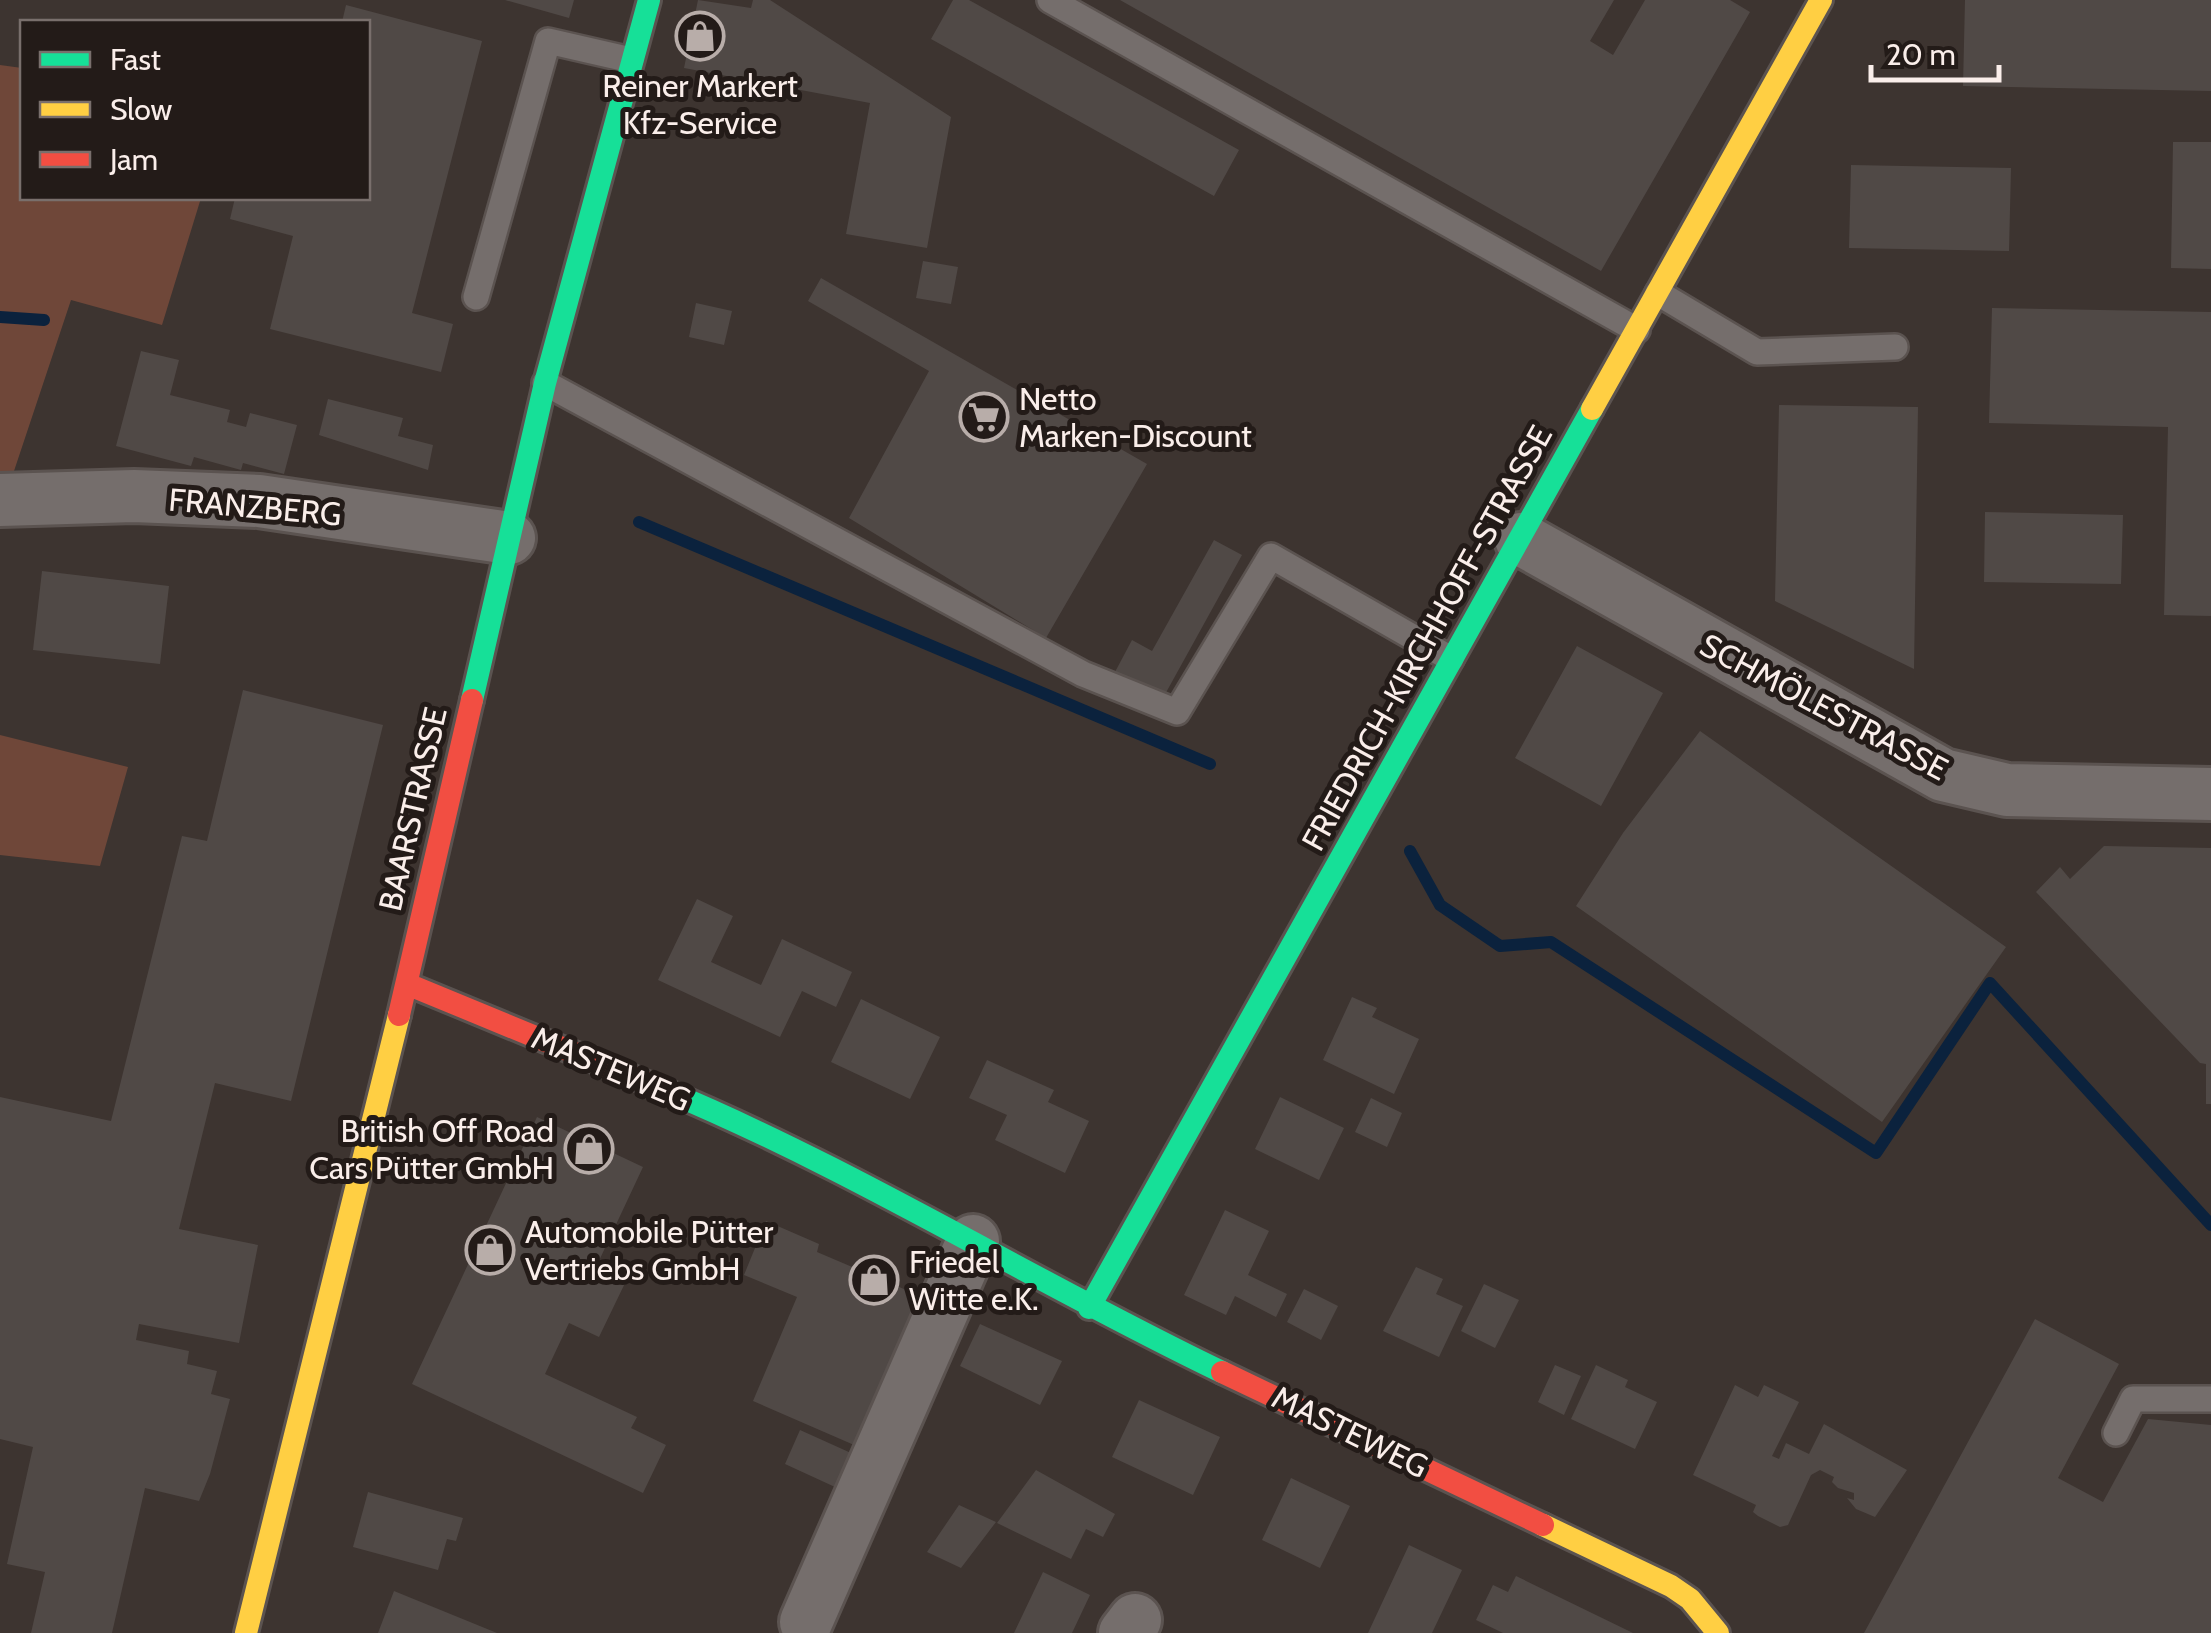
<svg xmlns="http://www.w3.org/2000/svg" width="2211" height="1633" viewBox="0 0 2211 1633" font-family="Cabin,sans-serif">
	<rect width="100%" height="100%" fill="#3d3430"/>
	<path fill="#6f4739" d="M0,65L22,68V198H201L162,325L71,300L0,513Z
		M0,735L128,767L100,866L0,855Z"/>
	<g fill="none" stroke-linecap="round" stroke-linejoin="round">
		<path stroke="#0b223d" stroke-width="12" d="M0,317L44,320
			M639,522L1210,764
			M1410,851L1440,905L1500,946L1551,942L1876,1153L1990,983L2211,1225"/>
	</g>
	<path fill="#504946" d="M505,0H574L569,18Z
		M698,0L751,8L753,0H770L951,117L927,248L846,234L870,103L684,68Z
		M953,0H969L1239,150L1214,196L931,39Z
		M1120,0H1614L1590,41L1613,55L1645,0H1730L1750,12L1601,271Z
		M1965,0H2211V91L1963,86Z
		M346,5L482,41L412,313L453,324L441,372L270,329L293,236L230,219L235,198H368V22H342Z
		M2173,142H2211V269L2171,268Z
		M1851,165L2011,168L2009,251L1849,248Z
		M923,261L958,267L951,304L916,298Z
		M821,278L1147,464L1046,638L849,518L929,371L808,301Z
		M696,303L732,311L724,345L689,337Z
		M1992,308L2211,312V616L2164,615L2168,427L1989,423Z
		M141,351L179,360L170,395L230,410L227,422L246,427L250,413L297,425L284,474L243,463L241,470L194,457L191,466L116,446Z
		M328,399L403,418L398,436L433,445L428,470L319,435Z
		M1779,405L1918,407L1914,669L1775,601Z
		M1985,512L2123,515L2121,584L1984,582Z
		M1214,540L1242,555L1163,698L1115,672L1132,640L1152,651Z
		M42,571L169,586L160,664L33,650Z
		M1577,646L1663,693L1601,806L1515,758Z
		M243,690L383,725L291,1101L215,1083L179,1229L258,1245L239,1343L139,1324L136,1340L189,1351L187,1364L217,1371L211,1394L230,1399L210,1474L199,1501L145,1488L112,1633H31L45,1572L7,1564L33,1447L0,1439V1097L111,1121L182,836L207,841Z
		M1700,731L2006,947L1882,1122L1576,906L1623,833Z
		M2104,846L2211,848V1104H2206V1064L2200,1063L2036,892L2060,867L2070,879Z
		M697,899L733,916L711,962L761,985L782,939L852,972L836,1007L802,991L780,1037L658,980Z
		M1352,997L1377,1008L1372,1017L1419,1039L1394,1094L1323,1060Z
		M861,999L940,1037L910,1099L831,1062Z
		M987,1060L1054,1090L1048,1102L1089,1121L1065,1173L995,1140L1007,1115L969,1098Z
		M1280,1097L1344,1128L1319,1180L1255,1149Z
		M1371,1098L1402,1113L1387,1147L1355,1132Z
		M537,1117L643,1167L597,1265L627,1279L599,1337L569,1323L545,1374L637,1417L631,1428L666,1445L643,1493L412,1384Z
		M1225,1210L1269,1231L1248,1275L1287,1294L1276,1317L1235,1296L1226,1315L1184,1295Z
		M766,1221L819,1244L817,1252L925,1298L861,1448L753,1401L797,1297L744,1275Z
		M1416,1267L1443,1279L1436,1294L1463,1306L1439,1357L1383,1331Z
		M1484,1284L1519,1300L1495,1348L1461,1331Z
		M1304,1289L1338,1306L1321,1340L1287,1322Z
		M2035,1319L2119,1364L2058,1478L2103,1502L2148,1419L2211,1425V1633H1864Z
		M980,1324L1062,1361L1040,1405L960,1366Z
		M1555,1365L1581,1376L1564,1415L1538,1402Z
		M1596,1365L1628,1380L1625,1387L1657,1402L1635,1449L1571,1419Z
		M1735,1385L1758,1397L1764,1385L1799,1402L1772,1456L1779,1459L1786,1443L1809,1454L1824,1424L1907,1470L1875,1517L1856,1509L1847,1498L1854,1500V1493L1838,1488L1832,1482L1834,1477L1820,1470L1811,1475L1788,1525L1780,1527L1758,1516L1753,1512L1756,1505L1693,1475Z
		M1139,1400L1220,1437L1193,1495L1112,1457Z
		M800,1430L851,1453L835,1487L785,1464Z
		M1036,1470L1115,1514L1103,1537L1086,1529L1071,1559L997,1523Z
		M1291,1478L1350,1506L1320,1568L1262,1540Z
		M368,1492L463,1518L456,1541L447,1539L438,1570L353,1547Z
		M959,1505L996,1522L961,1568L927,1552Z
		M1409,1545L1462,1570L1432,1633H1368Z
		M1043,1572L1090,1595L1072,1633H1014Z
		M1516,1576L1633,1633H1503L1476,1620L1493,1585L1508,1592Z
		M394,1591L497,1633H378Z"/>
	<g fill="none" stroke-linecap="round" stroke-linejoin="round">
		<g stroke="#5b5350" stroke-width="30">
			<path id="lane" d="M1050,0L1637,330
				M1658,293L1757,352L1895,347
				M476,297L548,41L631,60
				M545,383L1083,674L1177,712L1271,556L1451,659
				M2116,1433L2133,1399H2211"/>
		</g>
		<g stroke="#5b5350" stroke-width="58">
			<path id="street" d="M0,500L134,496L259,501L509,538
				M1521,539L1943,775L2007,790L2211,794
				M806,1622L973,1241
				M1125,1633L1135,1620"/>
		</g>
		<g stroke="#5b5350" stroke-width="28">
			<path id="fast" d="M472,700L545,383L649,0
				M664,1090C856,1170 1034,1282 1222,1372
				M1089,1308L1592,409"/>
		</g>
		<g stroke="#5b5350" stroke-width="28">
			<path id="slow" d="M1592,409L1821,0
				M1543,1525L1671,1586L1690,1599L1718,1633
				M246,1633L399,1015"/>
		</g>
		<g stroke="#5b5350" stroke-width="28">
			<path id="jam" d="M407,984L664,1090
				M399,1015L472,700
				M1222,1372L1543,1525"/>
		</g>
		<use href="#lane" stroke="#756e6c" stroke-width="25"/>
		<use href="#street" stroke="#756e6c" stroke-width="52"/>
		<use href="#fast" stroke="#16e098" stroke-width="22"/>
		<use href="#slow" stroke="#ffcf43" stroke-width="22"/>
		<use href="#jam" stroke="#f24e42" stroke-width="22"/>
	</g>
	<defs>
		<g id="shop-ring" transform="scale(2.5)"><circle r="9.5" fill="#231b18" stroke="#b8ada9" stroke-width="1.5"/><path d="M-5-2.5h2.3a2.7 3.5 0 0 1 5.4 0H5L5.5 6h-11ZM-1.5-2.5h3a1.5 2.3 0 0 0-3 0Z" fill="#b8ada9"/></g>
		<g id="supermarket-ring" transform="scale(2.5)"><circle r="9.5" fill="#231b18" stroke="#b8ada9" stroke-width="1.5"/><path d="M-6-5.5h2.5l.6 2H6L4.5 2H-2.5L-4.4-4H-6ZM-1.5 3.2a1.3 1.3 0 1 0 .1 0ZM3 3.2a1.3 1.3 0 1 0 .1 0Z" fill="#b8ada9"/></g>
	</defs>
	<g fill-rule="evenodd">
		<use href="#shop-ring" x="700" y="36"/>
		<use href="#supermarket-ring" x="984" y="417"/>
		<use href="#shop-ring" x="589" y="1149"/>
		<use href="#shop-ring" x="490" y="1250"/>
		<use href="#shop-ring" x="874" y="1280"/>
	</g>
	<g text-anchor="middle" stroke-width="10" stroke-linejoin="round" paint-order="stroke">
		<g font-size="32" fill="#faeeea" stroke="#231b18" text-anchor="start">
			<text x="700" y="97" text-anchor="middle">Reiner Markert<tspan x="700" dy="37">Kfz-Service</tspan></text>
			<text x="1019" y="410">Netto<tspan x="1019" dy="37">Marken-Discount</tspan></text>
			<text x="554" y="1142" text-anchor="end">British Off Road<tspan x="554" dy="37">Cars Pütter GmbH</tspan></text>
			<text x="525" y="1243">Automobile Pütter<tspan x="525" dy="37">Vertriebs GmbH</tspan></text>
			<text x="909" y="1273">Friedel<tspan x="909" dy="37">Witte e.K.</tspan></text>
		</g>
		<g font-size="32" fill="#faeeea" stroke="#231b18">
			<text transform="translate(255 507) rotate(5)" y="11">FRANZBERG</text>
			<text transform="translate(1427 638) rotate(-61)" y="11">FRIEDRICH-KIRCHHOFF-STRASSE</text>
			<text transform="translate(1824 707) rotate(28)" y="11">SCHMÖLESTRASSE</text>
			<text transform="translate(413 809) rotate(-77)" y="11">BAARSTRASSE</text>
			<text transform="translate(611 1069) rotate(23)" y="11">MASTEWEG</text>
			<text transform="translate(1350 1432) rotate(26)" y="11">MASTEWEG</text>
		</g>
	</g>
	<rect x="20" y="20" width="350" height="180" fill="#231b18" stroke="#796f6c" stroke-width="2.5"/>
	<rect x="40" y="52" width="50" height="15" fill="#16e098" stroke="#796f6c" stroke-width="2.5"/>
	<text x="110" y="70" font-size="30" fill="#faeeea">Fast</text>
	<rect x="40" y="102" width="50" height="15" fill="#ffcf43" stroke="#796f6c" stroke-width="2.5"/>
	<text x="110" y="120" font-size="30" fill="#faeeea">Slow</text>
	<rect x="40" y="152" width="50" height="15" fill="#f24e42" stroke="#796f6c" stroke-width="2.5"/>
	<text x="110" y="170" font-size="30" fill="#faeeea">Jam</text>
	<path d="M1871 65v15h128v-15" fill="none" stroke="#faeeea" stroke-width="5"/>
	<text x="1886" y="65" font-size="30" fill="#faeeea" stroke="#231b18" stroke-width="8" paint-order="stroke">20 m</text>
</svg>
